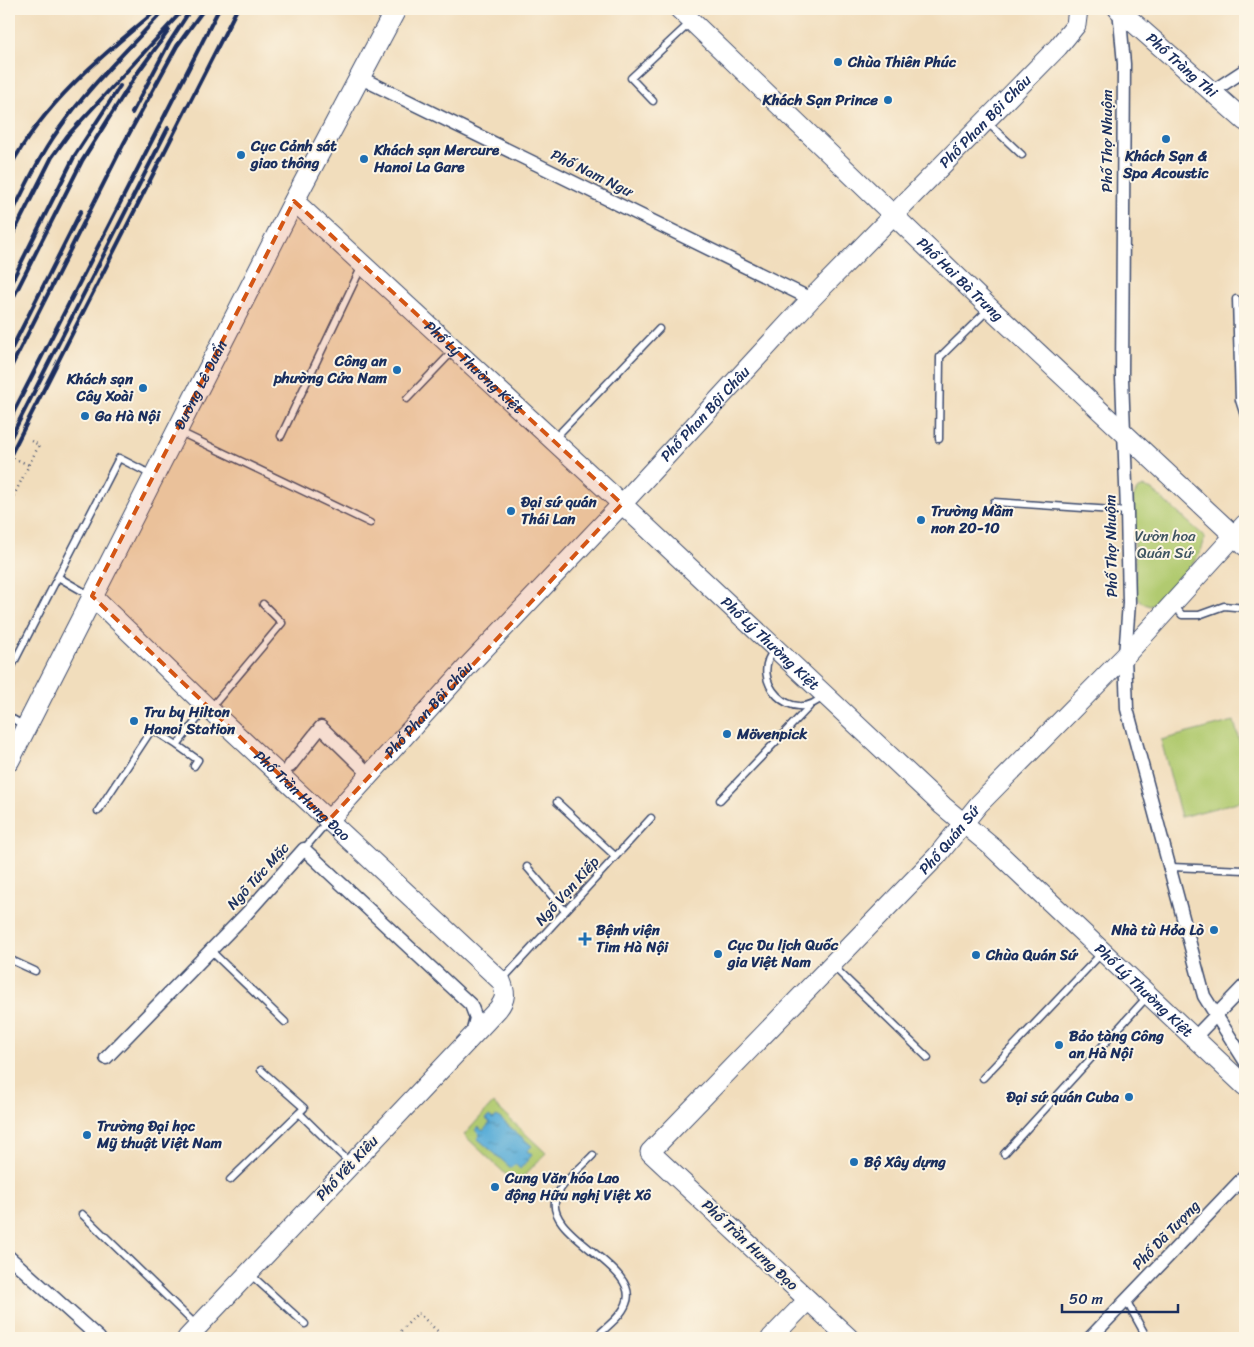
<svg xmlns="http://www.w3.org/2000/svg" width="1254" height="1347" viewBox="0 0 1254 1347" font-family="Sriracha,sans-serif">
	<defs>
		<pattern id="water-ripples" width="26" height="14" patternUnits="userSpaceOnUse" patternTransform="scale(1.25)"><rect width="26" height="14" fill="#5dafd8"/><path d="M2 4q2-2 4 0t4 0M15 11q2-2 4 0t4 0" fill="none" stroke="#4c8fb2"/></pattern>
	</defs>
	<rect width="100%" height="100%" fill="#fcf5e5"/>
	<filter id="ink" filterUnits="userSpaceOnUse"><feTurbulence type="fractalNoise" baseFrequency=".02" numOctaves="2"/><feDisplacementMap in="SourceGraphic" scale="10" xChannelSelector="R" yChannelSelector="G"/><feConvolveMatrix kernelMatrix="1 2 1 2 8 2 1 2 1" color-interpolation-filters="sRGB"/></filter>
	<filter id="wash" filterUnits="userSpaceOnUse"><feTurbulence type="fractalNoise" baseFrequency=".0096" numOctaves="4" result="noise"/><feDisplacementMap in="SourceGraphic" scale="20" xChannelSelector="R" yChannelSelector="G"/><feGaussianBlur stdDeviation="1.12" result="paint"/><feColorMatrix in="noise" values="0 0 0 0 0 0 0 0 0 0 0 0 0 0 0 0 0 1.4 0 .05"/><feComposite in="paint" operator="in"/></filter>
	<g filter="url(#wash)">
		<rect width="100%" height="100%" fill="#f1ddbc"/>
		<path fill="#b1ca6f" stroke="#667c66" d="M1144,487L1152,490L1204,536C1207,556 1169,589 1156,604L1149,606L1141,602L1136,595L1133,498L1137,490Z
			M1234,721L1245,763V800L1181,817L1161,740Z
			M493,1103L546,1153L516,1184L464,1135Z"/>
		<path fill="url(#water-ripples)" stroke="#3c6f9b" d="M489,1116L493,1119L497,1116L532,1146L527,1151L532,1155L520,1169L515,1164L511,1168L477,1138L480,1135L475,1130L478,1127L483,1131L490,1123L486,1119Z"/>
	</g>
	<g filter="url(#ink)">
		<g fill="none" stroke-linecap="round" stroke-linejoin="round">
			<g stroke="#3b496c" stroke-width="9">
				<path id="lane" d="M653,101L631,78L691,22
					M987,122L1022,155
					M1236,299L1239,400L1245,419
					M407,399L453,351
					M180,432L370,523
					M281,436L361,268
					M555,438L659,329
					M939,439L940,357L989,309
					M994,502L1127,511
					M58,577L91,596
					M1173,604L1182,615H1199L1224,606L1245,608
					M775,649C747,680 793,727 823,696
					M9,672L119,458L152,475
					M210,709L282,623L263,604
					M9,717L25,726
					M177,745L198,760L194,766
					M720,800L809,707
					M557,802L615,856
					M98,811L152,729L177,745L206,708
					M304,849L327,822
					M527,867L565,911
					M1171,867L1245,870
					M210,950L285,1022
					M9,959L35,971
					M833,966L928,1058
					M503,979L651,818
					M1244,1021L1245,1020
					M261,1070L304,1108L299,1113L350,1163
					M983,1078L1101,954
					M1004,1154L1147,997
					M593,1155C582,1167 564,1180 557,1195C538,1234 643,1266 626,1304C621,1317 605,1328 595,1338
					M230,1180L299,1113
					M82,1214L197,1326
					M250,1274L305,1324
					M1126,1300L1147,1338"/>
			</g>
			<g stroke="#3b496c" stroke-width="15">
				<path id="street" d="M1119,9L1124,64L1122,378L1127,511L1129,603L1125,656L1127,709L1204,996L1245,1061
					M359,77L811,299
					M1213,91L1245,70
					M290,766L321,727L369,774
					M1195,1037L1245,985
					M106,1058L247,913L304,849L471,1005L476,1018L472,1034
					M9,1257L99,1338
					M1090,1338L1245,1176"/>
			</g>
			<g stroke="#3b496c" stroke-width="21">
				<g id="secondary">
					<path id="s1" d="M679,9L990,308L1245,546"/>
					<path id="s2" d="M1118,9L1245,121"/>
					<path id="s3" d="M294,201L622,504L943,806L992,847L1245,1086"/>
					<path id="s4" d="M92,596L210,710L501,981C506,993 506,999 498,1009L187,1338"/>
					<path id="s5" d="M328,821L467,667L622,504L811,299L1058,47L1076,25L1078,9"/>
					<path d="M771,1338L808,1300"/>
					<path id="s6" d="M849,1338L650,1152L937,856L979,804L1125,656L1245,524"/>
				</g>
			</g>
			<g stroke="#3b496c" stroke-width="22">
				<g id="primary">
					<path id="s7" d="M9,761L294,201L396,9"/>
				</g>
			</g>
			<path stroke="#3b496c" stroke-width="2.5" stroke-dasharray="1 4" stroke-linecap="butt" d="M9,505L39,445L31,441
				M394,1338L418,1313L445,1338"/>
			<use href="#lane" stroke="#fff" stroke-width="6"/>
			<use href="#street" stroke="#fff" stroke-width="12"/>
			<use href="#secondary" stroke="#fff" stroke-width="19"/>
			<use href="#primary" stroke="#fff" stroke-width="20"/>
			<path stroke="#1b2f5e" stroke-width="4" d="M132,113L169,43L191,9
				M9,169C43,104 101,56 157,10
				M9,220C24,189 39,157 59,129C89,86 130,48 165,9
				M9,242L52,157L68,135L183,10
				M9,287L75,155L120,86
				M9,306L82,161L136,75L169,30
				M9,354L81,211
				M9,371L124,143L177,46L204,9
				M9,421L219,9
				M9,441L168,128
				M9,458L237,9"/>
			<path stroke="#3b496c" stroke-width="2.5" stroke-dasharray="1 4" stroke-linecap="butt" d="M9,456L29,465"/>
		</g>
	</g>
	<path fill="#d45514" fill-opacity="0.2" stroke="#d45514" stroke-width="4" stroke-dasharray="10 6" stroke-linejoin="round" d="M294,201L622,504L328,821L92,596Z"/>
	<g fill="#1f6fb2" stroke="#fcf5e5" stroke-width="2">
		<circle cx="838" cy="62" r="5"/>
		<circle cx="888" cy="100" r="5"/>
		<circle cx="1166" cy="139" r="5"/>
		<circle cx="241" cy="155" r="5"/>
		<circle cx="364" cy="159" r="5"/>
		<circle cx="397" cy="370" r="5"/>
		<circle cx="143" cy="388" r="5"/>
		<circle cx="85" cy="416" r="5"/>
		<circle cx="511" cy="511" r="5"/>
		<circle cx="921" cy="520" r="5"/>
		<circle cx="134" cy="721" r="5"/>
		<circle cx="727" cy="734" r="5"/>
		<circle cx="1214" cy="930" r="5"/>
		<path d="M582.5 931.5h5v5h5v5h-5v5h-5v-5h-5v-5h5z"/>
		<circle cx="718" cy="954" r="5"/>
		<circle cx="976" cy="955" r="5"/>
		<circle cx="1059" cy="1045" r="5"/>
		<circle cx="1129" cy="1097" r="5"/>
		<circle cx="87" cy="1135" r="5"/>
		<circle cx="854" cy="1162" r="5"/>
		<circle cx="495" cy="1187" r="5"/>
	</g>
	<g text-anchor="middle" stroke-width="4" stroke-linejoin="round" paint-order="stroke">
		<g font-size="15" font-weight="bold" fill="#1b2f5e" stroke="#fcf5e5" text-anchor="start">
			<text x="848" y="67">Chùa Thiên Phúc</text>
			<text x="878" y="105" text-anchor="end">Khách Sạn Prince</text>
			<text x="251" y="151">Cục Cảnh sát<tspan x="251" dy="17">giao thông</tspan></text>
			<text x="374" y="155">Khách sạn Mercure<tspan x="374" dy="17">Hanoi La Gare</tspan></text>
			<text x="1166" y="161" text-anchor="middle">Khách Sạn &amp;<tspan x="1166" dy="17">Spa Acoustic</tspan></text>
			<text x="387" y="366" text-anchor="end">Công an<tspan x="387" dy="17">phường Cửa Nam</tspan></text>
			<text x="133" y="384" text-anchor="end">Khách sạn<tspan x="133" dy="17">Cây Xoài</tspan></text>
			<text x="95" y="421">Ga Hà Nội</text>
			<text x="521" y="507">Đại sứ quán<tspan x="521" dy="17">Thái Lan</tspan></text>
			<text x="931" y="516">Trường Mầm<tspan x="931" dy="17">non 20-10</tspan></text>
			<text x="144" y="717">Tru by Hilton<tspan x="144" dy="17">Hanoi Station</tspan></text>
			<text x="737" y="739">Mövenpick</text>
			<text x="596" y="935">Bệnh viện<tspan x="596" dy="17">Tim Hà Nội</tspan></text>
			<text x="1204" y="935" text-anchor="end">Nhà tù Hỏa Lò</text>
			<text x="728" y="950">Cục Du lịch Quốc<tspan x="728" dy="17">gia Việt Nam</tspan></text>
			<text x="986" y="960">Chùa Quán Sứ</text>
			<text x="1069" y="1041">Bảo tàng Công<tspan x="1069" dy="17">an Hà Nội</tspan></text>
			<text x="1119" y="1102" text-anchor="end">Đại sứ quán Cuba</text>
			<text x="97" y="1131">Trường Đại học<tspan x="97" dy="17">Mỹ thuật Việt Nam</tspan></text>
			<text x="864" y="1167">Bộ Xây dựng</text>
			<text x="505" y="1183">Cung Văn hóa Lao<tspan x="505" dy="17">động Hữu nghị Việt Xô</tspan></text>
		</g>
		<g font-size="15" fill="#1b2f5e" stroke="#fcf5e5">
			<text dy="5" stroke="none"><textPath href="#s2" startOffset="85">Phố Tràng Thi</textPath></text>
			<text dy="5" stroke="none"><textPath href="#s5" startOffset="960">Phố Phan Bội Châu</textPath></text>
			<text transform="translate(1107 141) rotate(-90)" y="5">Phố Thợ Nhuộm</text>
			<text transform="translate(592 173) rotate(26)" y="5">Phố Nam Ngư</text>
			<text dy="5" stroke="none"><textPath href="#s1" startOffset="390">Phố Hai Bà Trưng</textPath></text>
			<text dy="5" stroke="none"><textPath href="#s3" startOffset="245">Phố Lý Thường Kiệt</textPath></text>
			<text dy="5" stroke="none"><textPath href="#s7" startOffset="422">Đường Lê Duẩn</textPath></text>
			<text dy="5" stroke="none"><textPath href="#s5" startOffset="555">Phố Phan Bội Châu</textPath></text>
			<text transform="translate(1111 546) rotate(-91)" y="5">Phố Thợ Nhuộm</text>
			<text dy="5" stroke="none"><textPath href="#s3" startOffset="650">Phố Lý Thường Kiệt</textPath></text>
			<text dy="5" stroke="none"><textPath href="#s5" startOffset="150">Phố Phan Bội Châu</textPath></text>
			<text dy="5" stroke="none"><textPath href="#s4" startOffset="290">Phố Trần Hưng Đạo</textPath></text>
			<text dy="5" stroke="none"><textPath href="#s6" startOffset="705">Phố Quán Sứ</textPath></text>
			<text transform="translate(258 876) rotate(-48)" y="5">Ngõ Tức Mặc</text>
			<text transform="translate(567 891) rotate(-48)" y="5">Ngõ Vạn Kiếp</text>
			<text dy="5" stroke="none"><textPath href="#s3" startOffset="1160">Phố Lý Thường Kiệt</textPath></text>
			<text transform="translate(347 1168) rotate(-47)" y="5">Phố Yết Kiêu</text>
			<text transform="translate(1166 1235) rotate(-46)" y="5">Phố Dã Tượng</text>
			<text transform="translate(750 1245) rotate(43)" y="5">Phố Trần Hưng Đạo</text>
		</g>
		<g font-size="15" fill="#405662" stroke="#fcf5e5">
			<text x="1165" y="541">Vườn hoa<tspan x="1165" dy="17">Quán Sứ</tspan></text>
		</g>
	</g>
	<rect width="1254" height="1347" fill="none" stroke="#fcf5e5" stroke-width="30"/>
	<path d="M1062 1304v8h116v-8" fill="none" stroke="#1b2f5e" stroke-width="2.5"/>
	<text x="1069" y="1304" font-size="15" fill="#1b2f5e" stroke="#fcf5e5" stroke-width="4" paint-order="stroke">50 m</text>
</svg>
